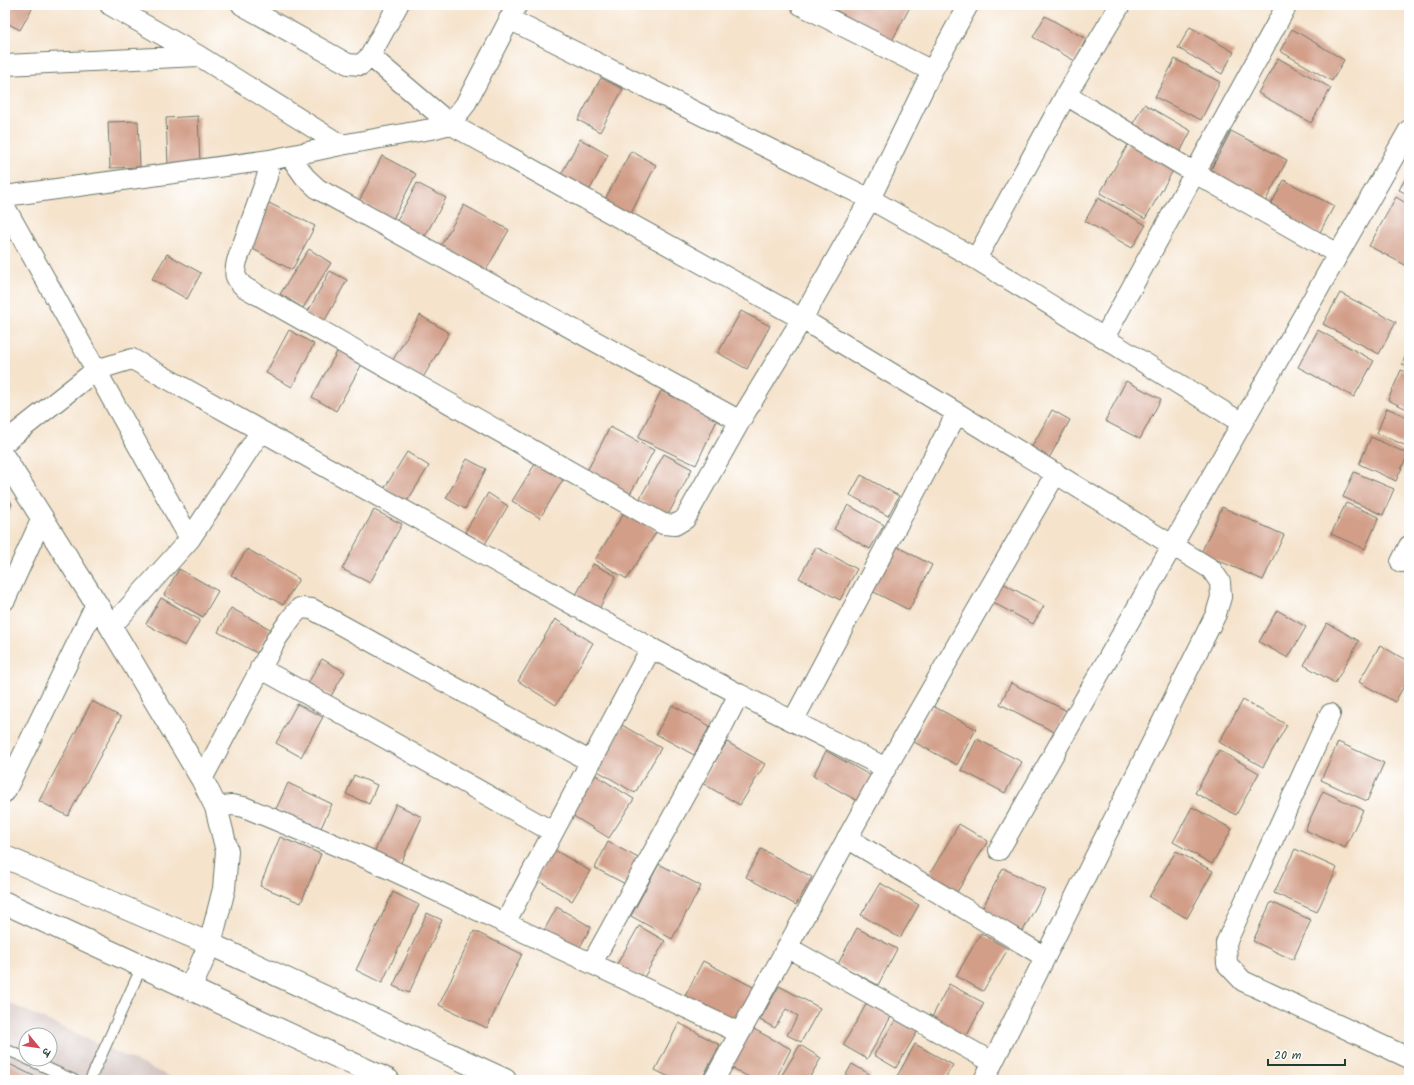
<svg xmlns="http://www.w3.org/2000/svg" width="1414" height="1085" viewBox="0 0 1414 1085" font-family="Kalam,'Playpen Sans Deva',sans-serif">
	<rect width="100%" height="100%" fill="#fff"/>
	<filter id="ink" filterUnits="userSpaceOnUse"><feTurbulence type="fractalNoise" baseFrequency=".025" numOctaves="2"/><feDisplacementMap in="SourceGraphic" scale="8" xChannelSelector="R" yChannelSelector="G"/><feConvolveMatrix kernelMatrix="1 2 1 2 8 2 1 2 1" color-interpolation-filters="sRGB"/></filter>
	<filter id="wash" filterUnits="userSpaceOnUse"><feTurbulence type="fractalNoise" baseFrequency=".012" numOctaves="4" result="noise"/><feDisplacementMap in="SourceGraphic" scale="16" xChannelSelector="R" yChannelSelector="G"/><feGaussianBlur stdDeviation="0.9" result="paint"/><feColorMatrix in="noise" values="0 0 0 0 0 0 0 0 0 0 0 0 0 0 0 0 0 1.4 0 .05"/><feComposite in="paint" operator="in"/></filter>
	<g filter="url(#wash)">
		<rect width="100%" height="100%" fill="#f5e3cc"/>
		<path fill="#d0c0bc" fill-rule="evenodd" d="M5,1001L177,1080H5ZM26,1035H50V1059H26Z"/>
		<g id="blocks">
			<path fill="#d29e88" d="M5,5H34L20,30L5,22Z
				M826,5H911L892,41Z
				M1045,16L1086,39L1075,61L1033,37Z
				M1190,27L1234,52L1222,74L1178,48Z
				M1292,29L1344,60L1332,81L1280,51Z
				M1278,58L1331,88L1311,123L1258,93Z
				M1175,59L1220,82L1201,120L1155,97Z
				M601,78L623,89L600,132L578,120Z
				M1144,104L1191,131L1178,156L1130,129Z
				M198,116L200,163L168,165L166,118Z
				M138,121L140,167L110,168L108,122Z
				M1231,131L1287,160L1263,206L1207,177Z
				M580,139L608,155L586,197L557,182Z
				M1129,143L1174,169L1145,219L1100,193Z
				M631,151L656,165L629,217L603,203Z
				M382,156L416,174L393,219L359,201Z
				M1409,172V195L1399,190Z
				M1284,180L1334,206L1319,234L1269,208Z
				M417,183L446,198L424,238L396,222Z
				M1396,197L1409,205V267L1369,246Z
				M1098,198L1146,225L1132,248L1085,221Z
				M269,203L315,226L292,270L247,246Z
				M464,205L509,230L485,272L440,247Z
				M309,249L331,263L303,308L280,294Z
				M167,254L201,273L187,299L152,279Z
				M330,271L347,280L323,324L306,315Z
				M1340,293L1396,322L1379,354L1323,324Z
				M741,311L770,326L747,369L718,353Z
				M420,315L449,333L421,381L391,363Z
				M289,330L314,344L292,387L266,373Z
				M1318,330L1374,361L1354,397L1298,367Z
				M1409,347V367L1402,364Z
				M338,350L362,364L336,411L312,397Z
				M1401,370L1409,373V410L1388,400Z
				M1126,381L1161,399L1140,439L1105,421Z
				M661,391L718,418L696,465L638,438Z
				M1387,408L1409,418V447L1377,433Z
				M1052,410L1070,420L1048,460L1030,450Z
				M610,427L654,450L628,498L585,475Z
				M1371,437L1408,454L1396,481L1359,464Z
				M407,452L429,466L406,503L384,489Z
				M664,454L692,469L668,515L639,500Z
				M467,459L486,469L465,509L446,498Z
				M537,461L564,478L540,518L512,501Z
				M1354,472L1394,489L1383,515L1343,497Z
				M861,475L899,496L888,516L850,495Z
				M5,492L12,504L5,520Z
				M488,493L508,506L485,544L465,532Z
				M1346,503L1379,517L1365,549L1331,534Z
				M848,505L884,525L870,549L834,529Z
				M1222,507L1284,535L1263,580L1201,553Z
				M374,510L402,524L370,583L342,569Z
				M625,511L657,531L627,579L595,560Z
				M890,543L932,565L909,610L866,588Z
				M816,547L857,569L840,600L799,578Z
				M247,549L299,579L283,605L231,575Z
				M593,564L616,576L595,617L571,604Z
				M179,569L218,591L203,617L164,595Z
				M1001,582L1044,606L1033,624L990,601Z
				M161,598L200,620L185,646L146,624Z
				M231,608L270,629L257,653L218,632Z
				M1277,610L1306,627L1288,658L1259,642Z
				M555,619L593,643L556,705L518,681Z
				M1327,623L1359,641L1335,683L1304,665Z
				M1380,645L1409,662V677L1395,702L1359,682Z
				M322,659L345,672L331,696L308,683Z
				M1011,683L1067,711L1056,733L1000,704Z
				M1243,700L1287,725L1263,767L1219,742Z
				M92,701L121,717L68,816L39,801Z
				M297,704L323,717L301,757L276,743Z
				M672,705L710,726L694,755L656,734Z
				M933,706L976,729L957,765L914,742Z
				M622,725L661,748L635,793L596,770Z
				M977,739L1022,762L1005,793L961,770Z
				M727,742L765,764L740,805L702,783Z
				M1338,742L1384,763L1367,801L1321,780Z
				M1219,750L1259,773L1236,815L1195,793Z
				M826,751L877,779L863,804L813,776Z
				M592,773L634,799L609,838L567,812Z
				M354,775L377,785L369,804L346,794Z
				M288,783L332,804L320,830L276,809Z
				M1323,791L1363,810L1345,848L1305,830Z
				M396,804L422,817L399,867L373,855Z
				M1192,807L1232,829L1212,864L1173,842Z
				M959,824L988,841L957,892L929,875Z
				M280,837L321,854L301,903L260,886Z
				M608,842L642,860L629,886L595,868Z
				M553,849L590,871L572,901L536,879Z
				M761,849L812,877L796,905L746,877Z
				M1295,849L1337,868L1317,912L1274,893Z
				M1176,851L1213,871L1187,918L1149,897Z
				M659,864L701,886L672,939L631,916Z
				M1003,868L1045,890L1023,931L982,909Z
				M880,883L919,905L900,938L861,915Z
				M393,892L419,905L382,983L356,970Z
				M1271,902L1311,920L1293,960L1253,941Z
				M557,907L591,927L576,954L542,934Z
				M427,913L442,920L409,993L393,986Z
				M639,926L665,941L643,979L617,964Z
				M857,928L897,949L878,985L838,964Z
				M474,931L522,954L487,1028L439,1005Z
				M981,933L1008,949L983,991L956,976Z
				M703,961L755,988L735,1027L683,1000Z
				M949,984L984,1003L965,1039L930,1021Z
				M779,986L820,1008L801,1042L787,1035L798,1016L786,1009L775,1028L760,1020Z
				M868,1001L892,1015L867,1059L843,1045Z
				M899,1014L920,1027L896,1068L874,1055Z
				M679,1023L720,1045L701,1080H675L655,1070Z
				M750,1027L791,1049L775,1080H754L729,1066Z
				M915,1044L953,1065L944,1080H895Z
				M800,1045L821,1058L808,1080H779Z
				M5,1062L42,1080H5Z
				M852,1064L871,1075L868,1080H843Z"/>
		</g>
	</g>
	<g filter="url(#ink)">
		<use href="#blocks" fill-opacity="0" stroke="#6a7769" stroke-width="1"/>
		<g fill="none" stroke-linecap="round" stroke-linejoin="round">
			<g stroke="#6a7769" stroke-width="12">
				<path id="lane" d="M5,1049L26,1058
					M27,1059L74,1080
					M90,1080L142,966"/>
			</g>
			<g stroke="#6a7769" stroke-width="22">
				<path id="street" d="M110,5L199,56L341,145
					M242,5L348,64L361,65L370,56L398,5
					M801,5L932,71
					M509,19L870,199L976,259L1242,423
					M370,56L450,124L802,319L957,413L1211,569L1220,582L1221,597L1216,614L984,1080
					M5,65L199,56
					M1066,95L1195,173L1338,254
					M290,156L305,177L318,189L740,421
					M270,160L267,177L237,261C234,275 234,277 244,287L663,524L675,525L685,519L740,421L802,319L870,199L932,71L968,5
					M5,196L270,160L341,145L431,129L450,124L465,105L517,5
					M5,207L190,539
					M976,259L1066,95L1120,5
					M1104,338L1287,5
					M5,442L96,370L132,359L651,648L739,694
					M1401,562L1409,546
					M5,600L42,518
					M111,627L190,539L261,431
					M260,668L553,832
					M1330,714L1226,943L1227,964L1243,981L1409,1058
					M793,721L957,413
					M202,779L277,638L292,617L300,608L312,609L591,762
					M5,792L96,604
					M216,807L232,805L244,807L278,821L366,858L740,1033
					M847,838L1045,957
					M999,850L1409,130
					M505,923L651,648
					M787,947L992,1062
					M592,963L720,731L739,694L886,768
					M714,1080L886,768L1056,473"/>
			</g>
			<g stroke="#6a7769" stroke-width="24">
				<path id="secondary" d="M5,459L111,627L202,779L216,807L227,851L224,889L210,944L190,989
					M5,857L210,944L505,1080
					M5,903L388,1080"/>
			</g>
			<use href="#lane" stroke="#fff" stroke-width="10"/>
			<use href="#street" stroke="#fff" stroke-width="20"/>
			<use href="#secondary" stroke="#fff" stroke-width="22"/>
		</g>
	</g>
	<rect width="1414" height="1085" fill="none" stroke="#fff" stroke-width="20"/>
	<g transform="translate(38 1047) rotate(119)"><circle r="19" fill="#ffffff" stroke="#a5b1ae"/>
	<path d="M0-3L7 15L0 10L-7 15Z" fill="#d1495b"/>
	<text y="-6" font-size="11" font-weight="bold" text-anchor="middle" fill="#1f3d34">उ</text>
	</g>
	<path d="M1268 1059v6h77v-6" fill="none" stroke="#1f3d34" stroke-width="2"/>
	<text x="1274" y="1059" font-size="12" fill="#1f3d34" stroke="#ffffff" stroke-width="3" paint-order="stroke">20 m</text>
</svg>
